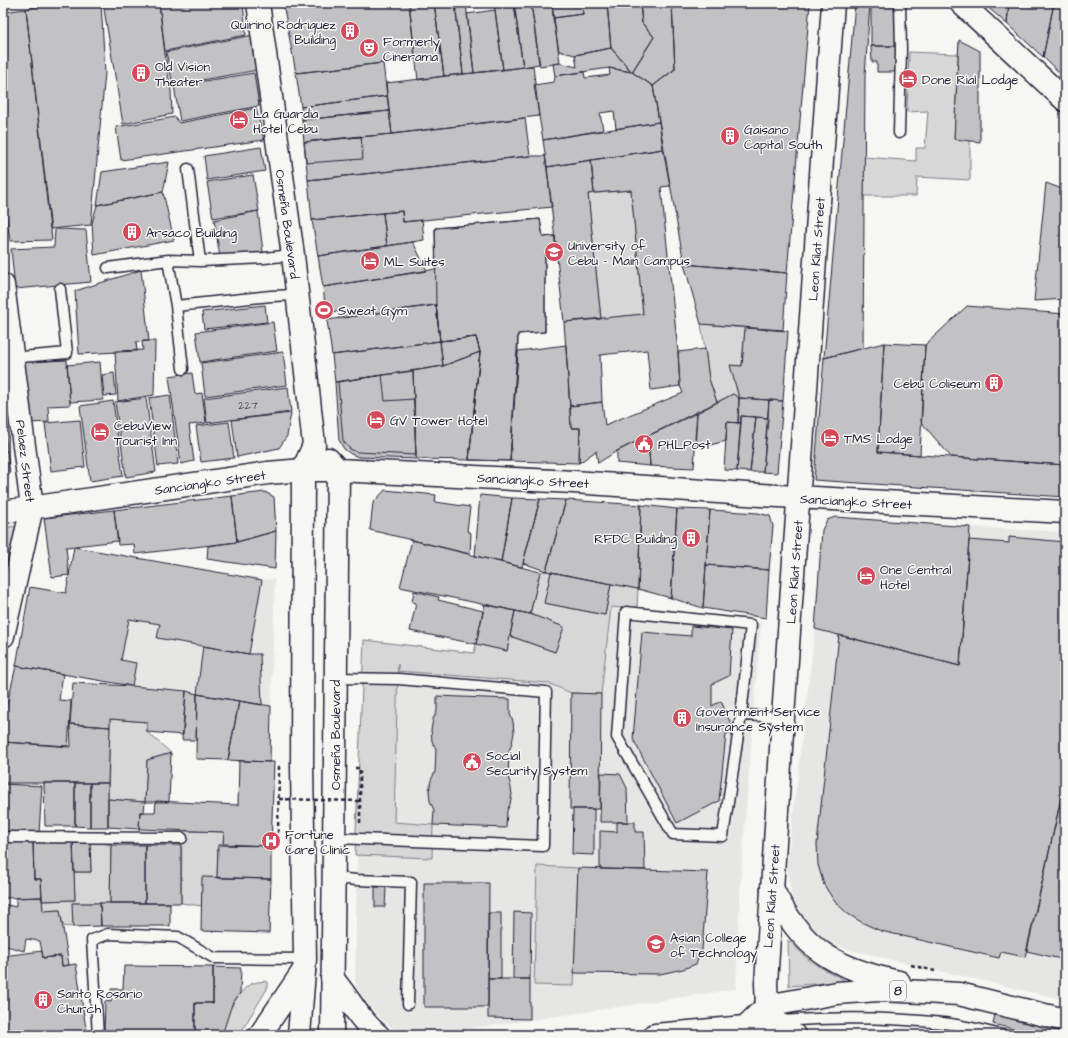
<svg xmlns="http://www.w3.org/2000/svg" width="1068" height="1038" viewBox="0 0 1068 1038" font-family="'Architects Daughter',sans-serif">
	<rect width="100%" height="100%" fill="#f6f6f2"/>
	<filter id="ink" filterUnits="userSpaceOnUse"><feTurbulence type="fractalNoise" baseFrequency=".025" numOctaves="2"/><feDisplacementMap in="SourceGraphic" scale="8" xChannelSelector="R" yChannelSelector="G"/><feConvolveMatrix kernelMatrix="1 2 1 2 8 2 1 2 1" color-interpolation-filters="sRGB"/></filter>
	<g filter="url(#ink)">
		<path fill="#e6e6e4" d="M970,527L1065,532V1000L859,952L841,947L824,941L809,928L797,909L791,894L787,866L815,629L960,666Z
			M74,547L262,580L275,579L271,706L132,686L16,666L30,587L66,593Z
			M611,607L761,622L741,872L736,989L572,1014L423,1035H408L394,1029L377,1015L363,999L355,983L357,858L365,679L364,640L604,669Z"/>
		<path fill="#d7d7d7" stroke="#7c7c89" d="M909,52L958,54L954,139H970V180L917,177L916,196H864V157L916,161V148H925L928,111L907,112Z
			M631,190L643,314L601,319L588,194Z
			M701,324L745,328L742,366H731L739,398L733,394L717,402L709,379L705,349Z
			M16,526L3,579V528Z
			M546,571L551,572L545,603L605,615L611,584L638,589L637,609L611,607L601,694L571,693L548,683L398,671V664L394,822L433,825L432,858L355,855L364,640L474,653L476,644L507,651L510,636L555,652L564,627L530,614L540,572Z
			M110,719L147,722V732L171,753L147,760L145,802L108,799Z
			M182,831L224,832L223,844L218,845L217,878L202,906L181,903Z
			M90,840L111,845L110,903H73V927L63,926L60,910L43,911L42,901L75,900L74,872H91Z
			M537,866L578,868L574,986L534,985Z
			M788,940L811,962L846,981L789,986Z
			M264,981L267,982V989L239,1035H222C223,1020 237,991 251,984C255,982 260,982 264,981Z"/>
		<path fill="#c2c2c4" stroke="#22223b" d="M55,3H101L105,73L91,225L50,229L26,9Z
			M103,3H159L165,54L171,91L172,114L123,124Z
			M159,3H243L246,35L165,51Z
			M283,3H409L415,58L383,63L296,73Z
			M409,3H434L444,76L418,80Z
			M434,3H455L463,74L444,76Z
			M455,3H466L474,73L463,74Z
			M494,3H514L523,67L503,70Z
			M514,3H531L539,64L523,67Z
			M531,3H552L560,63L540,66Z
			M552,3H582L583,14L553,18Z
			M582,3H607L611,48L575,55L559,51L553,18L583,14Z
			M607,3H640L642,23L654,37L632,72L611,48Z
			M640,3H672L675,69L653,86L632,72L654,37L642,23Z
			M672,3H810L787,273L684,264L653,86L675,69Z
			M855,3H870L865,75L863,348L824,358Z
			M871,3H889V6L897,5L898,46H871Z
			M983,3H1009L1007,24Z
			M1009,3H1054L1043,57L1007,24Z
			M1054,3H1065V78L1043,57Z
			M26,9L52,240L10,241L3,190V12Z
			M495,10L503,70L474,73L467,14Z
			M253,35L258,70L173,85L166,52Z
			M959,40L980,51V142L954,139Z
			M871,46H898V72H877V62H872Z
			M611,48L632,72L609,68L555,76L553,64L560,63L577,67L575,55Z
			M383,63L387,96L301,107L296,73Z
			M533,66L539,116L392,134L386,83Z
			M609,68L632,72L653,86L659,122L616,129L614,111L600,113L603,130L543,140L534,85L554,82L555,76L584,72L585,78L610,75Z
			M254,73L259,106L180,121L174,86Z
			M387,96L389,111L302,120L301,107Z
			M256,108L264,140L121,160L116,127L175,117L179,123Z
			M389,111L392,134L304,142L302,120Z
			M525,118L530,156L308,180L304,142L392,134Z
			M659,122L663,149L547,167L543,140Z
			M361,136L363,159L306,163L304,142Z
			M261,147L265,171L207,180L204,156Z
			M663,149L670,186L661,187L678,352L680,386L651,390L647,350L600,355L602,402L570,406L564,322L643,314L631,190L594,193L591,160Z
			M530,156H545L552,207L403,222L402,211L312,220L308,180Z
			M591,160L594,193L588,194L601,319L564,322L547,167Z
			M169,162L163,192L97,205L102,172Z
			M253,175L259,211L213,218L207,182Z
			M1046,183L1065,190V299L1034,301Z
			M163,192L174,240L94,255L92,223L97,205Z
			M258,211L263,252L220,257L214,220Z
			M402,211L403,222L422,220L424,240L387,246L383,213Z
			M383,213L387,246L318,256L312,220Z
			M540,219L543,237L555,236L557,254L545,255V332L518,334V351L510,461L469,460L480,352L476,337L440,341L436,305L339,318L338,311L326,313L323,287L436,269L435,228Z
			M540,219L543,237L555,236L557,254L545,255V332L518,334L510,461L469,460L480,352L476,337L440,341L436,305L435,228Z
			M55,229L86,230L91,282L15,289L11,249L54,247Z
			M413,242L427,271L323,287L318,256Z
			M684,264L787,273L783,330L701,324Z
			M141,270L149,341L136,342L137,351L79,354L75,291Z
			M265,305L267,322L204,329L202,312Z
			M436,305L440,341L332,355L327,320Z
			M967,306L1065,314V465L951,457L921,422L925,345Z
			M273,322L277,351L200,362L196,332Z
			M745,328L788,331L783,401L739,398L730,365L742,366Z
			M476,337L480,352L443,366L440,341Z
			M142,341H155L154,395L118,401L115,351L143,350Z
			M440,341L443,366L335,382L332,355Z
			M884,343L925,345L920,455L878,452Z
			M884,343L878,452L1065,465V497L814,480L824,358Z
			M566,345L571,428H580L579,463L510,461L518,351Z
			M705,349L709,379L717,402L617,451L598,463L596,451L579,463L580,428H571L570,406L602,402L605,425L683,393L680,386L678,352Z
			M283,352L287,385L205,396L201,363Z
			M480,352L469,460L416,459L413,371L443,366Z
			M67,360L70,405L48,406L49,422L29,423L24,362Z
			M100,362L103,400L70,402L67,365Z
			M413,371L416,459L359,457L351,454L344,449L339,440L335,382Z
			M114,373L116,395L104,396L102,375Z
			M192,373L195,394L202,393L206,423L189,425L194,461L181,464L169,376Z
			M382,375L385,401L414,399L416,455L357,452L350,449L343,441L338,382Z
			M288,387L291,412L207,423L204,398Z
			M733,394L739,398L738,423L727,422L726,441L702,447L695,439L697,413Z
			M170,395L178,464L158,466L149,398Z
			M146,398L156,472L126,477L115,402Z
			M739,398L769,400L768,418L741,416V423H738Z
			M769,400L783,401L777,473L763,472Z
			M113,401L123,476L90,481L80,406Z
			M3,410H4L7,451L3,452Z
			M291,413L287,436L279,448L237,457L232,420Z
			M697,413L694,468L650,466L648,436Z
			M741,416L756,417L750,472L737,471Z
			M756,417L768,418L763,472H750Z
			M80,420L85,467L51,471L45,423Z
			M229,422L234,458L201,462L196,426Z
			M727,422L741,423L737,471L724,470Z
			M648,436L650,466L617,463V451Z
			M7,451L10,474L3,479V452Z
			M385,490L436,495L435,502L470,507L467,531L471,533L470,554L370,530L373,503Z
			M265,492L274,497L276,531L237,542L232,496Z
			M480,495L512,498L501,562L475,556Z
			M232,496L237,542L135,554L134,544L118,545L114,510Z
			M512,498L540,499L522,567L501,562Z
			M540,499L566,500L546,571L523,563Z
			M566,500L641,505L638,589L546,571Z
			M641,505L677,509L671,598L638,589Z
			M677,509L710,510L703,608L671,598Z
			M114,510L118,541L66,547L69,575L52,577L44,518Z
			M710,510L758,513L770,516L773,526L769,570L706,565Z
			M835,517L970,527L960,666L815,629L822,530L827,520Z
			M276,531L275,569L207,559L208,546L237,542Z
			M1009,537L1065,542V781L1025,957L1001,952L999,958L881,931L863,923L848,914L835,902L824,885L818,865L817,844L839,635L960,666L969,540L1009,543Z
			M412,540L540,572L530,614L400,587Z
			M74,547L262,580L249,654L157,638L160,624L129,619L121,660L136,663L132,686L16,666L30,587L66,593Z
			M706,565L769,570L766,618L703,608Z
			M551,572L611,584L605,615L544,603Z
			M414,591L439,597L438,600L483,611L476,644L410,631L416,603L412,602Z
			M485,604L515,611L507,651L476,644Z
			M515,611L530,614L564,627L555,652L510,636Z
			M691,626L732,630L729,676L712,684V706L721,701L734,731L726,734L719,801L677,823L633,739L642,632L691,636Z
			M203,646L249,654H260L262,705L197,694Z
			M16,666L63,674L59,700L71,701L68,746L3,742V722Z
			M73,683L132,686L186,691L183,735L147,732V722L110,719V727L70,724Z
			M186,691L197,694L196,740H182Z
			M571,693L601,694L600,809H570Z
			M197,694L239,701L228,760L196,759Z
			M437,696L510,699V714L513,722L514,733L512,743L509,751L508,777L510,783L512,794L510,804L507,811L506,828L433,825L434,810L430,801L429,791L431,780L435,772L436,749L432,741L431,730L433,719L437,711Z
			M239,701L271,706L270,762L228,760Z
			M70,724L110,727L108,783H3V742L71,747Z
			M171,753L169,802H145L147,760Z
			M239,761L274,762L271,846L223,844L224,832L139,829L140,812H155L156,801L238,805Z
			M601,773L620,774L627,788L628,822H600Z
			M1065,781V960L1027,951Z
			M44,783H75V826H45Z
			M75,783H90V827L75,826Z
			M90,783H108V827H90Z
			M3,784L42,786L39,833L3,832Z
			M108,799L145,802L144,812H140L139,829L108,827Z
			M573,809H594V855L572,854Z
			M617,822H635V832H644L645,870L600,869V831L617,832Z
			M73,840L75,900L42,901L41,879H34L33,841Z
			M73,840H90L91,872H74Z
			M33,841L34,879H41L42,897L3,898V842Z
			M111,845H145V903H110Z
			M145,845H181V903H145Z
			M218,845L271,846V879L217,878Z
			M578,868L708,872L702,950L696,964L683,969L660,974L574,973Z
			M202,877L271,879L269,933L201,931Z
			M424,883H489L488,1007H424Z
			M375,887H386L385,907H375Z
			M42,897L43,911L60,910L69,965L62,966L61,956L43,958L40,941L26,939L24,951L3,945V904L16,907V898Z
			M72,903H100L101,926L73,927Z
			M100,903H170V926H101Z
			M514,912L531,913L530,979H513Z
			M488,913H501V979H488Z
			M42,951L43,958L61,956L62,966L76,964L87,1035H3V956Z
			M124,966L213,967V1003H195V1034H212V1035H104L105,1001L111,1002V989H123Z
			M213,967L241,968L240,993L232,1004L222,1035L195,1034V1003H213Z
			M488,979H530V1019L488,1018Z
			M995,1014L1065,1030V1035H1037L993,1024Z"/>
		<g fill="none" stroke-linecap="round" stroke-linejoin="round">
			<g stroke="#22223b" stroke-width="13">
				<path id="lane" d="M899,133L901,51L900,3
					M188,169L200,261
					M168,260L176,306L183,369
					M108,268L168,260L200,261L264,258L293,255
					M176,306L271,296L297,295
					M10,358L67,353L60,289
					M626,612L751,625L741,715L723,836L673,834L617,737Z
					M741,715L783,717
					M3,837L182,838
					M335,838L543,846L546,692L399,679L335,678
					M334,878L357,880L411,882L408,1004
					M779,1021C833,1017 888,1017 943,1023C963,1025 983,1031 1003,1035
					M98,1035L92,940L108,934L178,937L214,958L305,959"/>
			</g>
			<g stroke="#22223b" stroke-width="25">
				<path id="secondary" d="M258,3L293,255L314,445L303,470L302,767L305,959L299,1035
					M961,3L1065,100
					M3,285L32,507L3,636
					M328,459L338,470L332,1035
					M3,512L268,473L303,470H338L574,482L761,495L1065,512
					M794,1035L776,1021L767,1006L766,984L783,717L833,3"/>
			</g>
			<g stroke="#22223b" stroke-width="25">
				<path id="primary" d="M772,888C801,949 834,968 899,982
					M332,978C349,997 358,1019 378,1035
					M745,1027L767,1006L837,993L878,990L923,992L959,994L1065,1020
					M260,1035L304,970
					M655,1035L745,1027L785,1035"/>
			</g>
			<path stroke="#22223b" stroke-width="2.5" stroke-dasharray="4 3" stroke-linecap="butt" d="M355,768H360V826
				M278,833L279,767H282
				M911,965L935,971"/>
			<use href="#lane" stroke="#f6f6f2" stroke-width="10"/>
			<use href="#secondary" stroke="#f6f6f2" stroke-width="22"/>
			<use href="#primary" stroke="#f6f6f2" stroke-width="22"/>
			<path stroke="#22223b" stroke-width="2.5" stroke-dasharray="4 3" stroke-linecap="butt" d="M279,799L360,801"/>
		</g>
	</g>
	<defs>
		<g id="building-disc" transform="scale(1)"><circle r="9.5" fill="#d1495b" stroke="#f6f6f2"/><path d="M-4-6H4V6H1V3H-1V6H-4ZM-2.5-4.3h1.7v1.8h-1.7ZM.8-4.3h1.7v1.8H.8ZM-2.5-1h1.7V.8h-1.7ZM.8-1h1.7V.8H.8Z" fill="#fff"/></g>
		<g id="theatre-disc" transform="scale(1)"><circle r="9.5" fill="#d1495b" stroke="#f6f6f2"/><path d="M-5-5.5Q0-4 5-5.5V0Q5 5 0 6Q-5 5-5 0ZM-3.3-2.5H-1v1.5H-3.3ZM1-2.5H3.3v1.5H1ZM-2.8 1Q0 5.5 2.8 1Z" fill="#fff"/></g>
		<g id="hotel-disc" transform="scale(1)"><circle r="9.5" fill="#d1495b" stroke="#f6f6f2"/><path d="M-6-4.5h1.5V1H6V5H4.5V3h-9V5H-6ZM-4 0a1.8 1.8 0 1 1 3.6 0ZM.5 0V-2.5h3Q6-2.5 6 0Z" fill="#fff"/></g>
		<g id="university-disc" transform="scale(1)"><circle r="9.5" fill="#d1495b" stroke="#f6f6f2"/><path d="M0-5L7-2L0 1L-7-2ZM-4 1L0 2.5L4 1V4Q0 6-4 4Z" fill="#fff"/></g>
		<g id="stadium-disc" transform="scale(1)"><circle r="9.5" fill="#d1495b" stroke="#f6f6f2"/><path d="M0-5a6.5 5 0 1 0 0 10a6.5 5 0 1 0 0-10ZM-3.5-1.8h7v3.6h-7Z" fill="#fff"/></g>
		<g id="civic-disc" transform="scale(1)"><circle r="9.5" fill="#d1495b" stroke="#f6f6f2"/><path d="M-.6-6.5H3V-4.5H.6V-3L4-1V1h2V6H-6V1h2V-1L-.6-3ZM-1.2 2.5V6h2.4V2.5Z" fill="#fff"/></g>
		<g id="hospital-disc" transform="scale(1)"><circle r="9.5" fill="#d1495b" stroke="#f6f6f2"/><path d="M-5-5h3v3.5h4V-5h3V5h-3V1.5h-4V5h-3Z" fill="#fff"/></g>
	</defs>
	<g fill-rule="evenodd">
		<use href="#building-disc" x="350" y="31"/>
		<use href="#theatre-disc" x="369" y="48"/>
		<use href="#building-disc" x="141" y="73"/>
		<use href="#hotel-disc" x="908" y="79"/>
		<use href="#hotel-disc" x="239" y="120"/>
		<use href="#building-disc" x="730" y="136"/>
		<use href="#building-disc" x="132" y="232"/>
		<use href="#university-disc" x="554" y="252"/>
		<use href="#hotel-disc" x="370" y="261"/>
		<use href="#stadium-disc" x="324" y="310"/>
		<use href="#building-disc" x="994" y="383"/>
		<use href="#hotel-disc" x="376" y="420"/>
		<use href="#hotel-disc" x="100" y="432"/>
		<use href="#hotel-disc" x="830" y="438"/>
		<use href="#civic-disc" x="644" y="444"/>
		<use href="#building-disc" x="691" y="538"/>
		<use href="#hotel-disc" x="866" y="576"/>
		<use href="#building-disc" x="682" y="718"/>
		<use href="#civic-disc" x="472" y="762"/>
		<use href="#hospital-disc" x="271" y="841"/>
		<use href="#university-disc" x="656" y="944"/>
		<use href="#building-disc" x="43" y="1000"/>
	</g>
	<g text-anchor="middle" stroke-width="3" stroke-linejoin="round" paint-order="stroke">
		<g font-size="11" fill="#4a4a5d">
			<text x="248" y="409">227</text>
		</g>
		<rect fill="#f6f6f2" stroke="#626272" stroke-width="1" x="890" y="981" width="16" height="20" rx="3"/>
		<g font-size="12" font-weight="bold" fill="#22223b">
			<text x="898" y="995">8</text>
		</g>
		<g font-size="13" fill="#22223b" stroke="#f6f6f2" text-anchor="start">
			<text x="336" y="29" text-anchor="end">Quirino Rodriguez<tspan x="336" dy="15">Building</tspan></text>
			<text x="383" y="46">Formerly<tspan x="383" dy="15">Cinerama</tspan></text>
			<text x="155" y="71">Old Vision<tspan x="155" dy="15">Theater</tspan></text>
			<text x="922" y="84">Done Rial Lodge</text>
			<text x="253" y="118">La Guardia<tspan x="253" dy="15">Hotel Cebu</tspan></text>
			<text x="744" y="134">Gaisano<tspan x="744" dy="15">Capital South</tspan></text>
			<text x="146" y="237">Arsaco Building</text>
			<text x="568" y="250">University of<tspan x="568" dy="15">Cebu - Main Campus</tspan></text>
			<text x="384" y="266">ML Suites</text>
			<text x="338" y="315">Sweat Gym</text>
			<text x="980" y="388" text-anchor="end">Cebu Coliseum</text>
			<text x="390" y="425">GV Tower Hotel</text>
			<text x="114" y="430">CebuView<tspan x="114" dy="15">Tourist Inn</tspan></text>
			<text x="844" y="443">TMS Lodge</text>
			<text x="658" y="449">PHLPost</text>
			<text x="677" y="543" text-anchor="end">RFDC Building</text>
			<text x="880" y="574">One Central<tspan x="880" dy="15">Hotel</tspan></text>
			<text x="696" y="716">Government Service<tspan x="696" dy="15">Insurance System</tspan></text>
			<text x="486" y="760">Social<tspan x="486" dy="15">Security System</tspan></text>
			<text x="285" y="839">Fortune<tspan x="285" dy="15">Care Clinic</tspan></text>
			<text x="670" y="942">Asian College<tspan x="670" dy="15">of Technology</tspan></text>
			<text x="57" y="998">Santo Rosario<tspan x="57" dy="15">Church</tspan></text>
		</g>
		<g font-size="13" fill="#22223b" stroke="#f6f6f2">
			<text transform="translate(288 224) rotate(82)" y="5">Osmeña Boulevard</text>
			<text transform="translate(816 249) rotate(-86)" y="5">Leon Kilat Street</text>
			<text transform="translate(26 461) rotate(83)" y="5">Pelaez Street</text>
			<text transform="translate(533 480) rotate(3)" y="5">Sanciangko Street</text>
			<text transform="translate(210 482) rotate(-8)" y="5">Sanciangko Street</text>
			<text transform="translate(856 501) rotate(3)" y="5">Sanciangko Street</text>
			<text transform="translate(794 572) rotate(-86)" y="5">Leon Kilat Street</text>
			<text transform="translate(335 735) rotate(-90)" y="5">Osmeña Boulevard</text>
			<text transform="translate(771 896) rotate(-86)" y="5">Leon Kilat Street</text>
		</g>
	</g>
	<rect width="1068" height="1038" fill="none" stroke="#f6f6f2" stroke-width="16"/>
	<rect x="8" y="8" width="1052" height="1022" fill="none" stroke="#22223b" stroke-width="1.5" filter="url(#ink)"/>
</svg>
